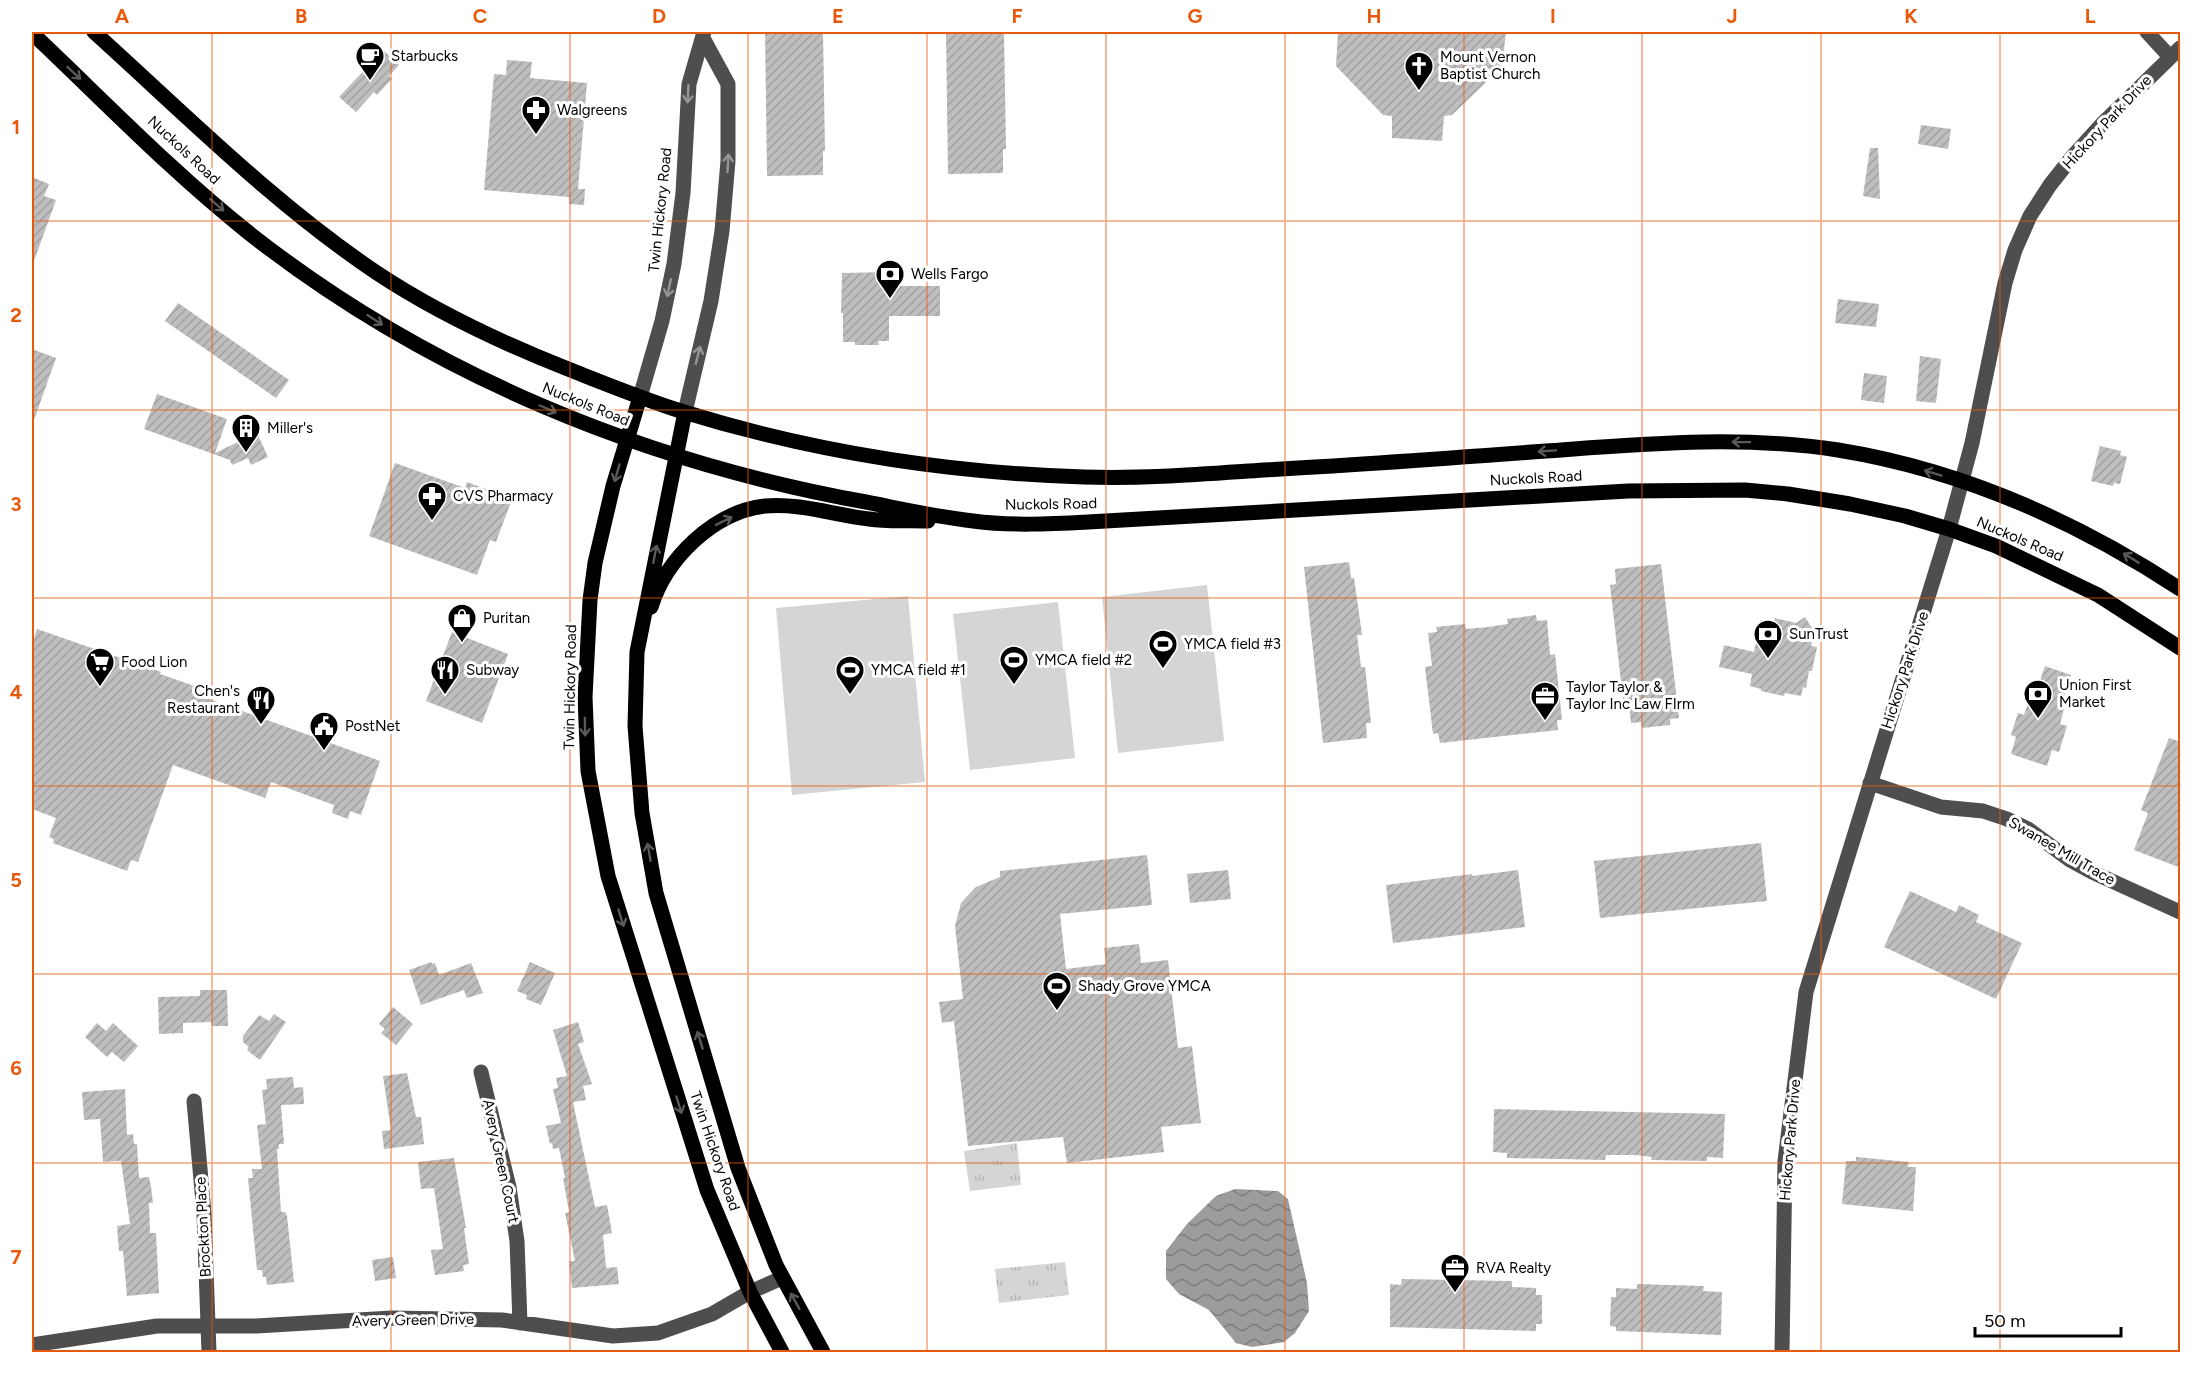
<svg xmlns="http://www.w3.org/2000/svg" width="2212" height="1384" viewBox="0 0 2212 1384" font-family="Figtree,sans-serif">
	<defs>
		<pattern id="park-tufts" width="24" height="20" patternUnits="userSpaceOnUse" patternTransform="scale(1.5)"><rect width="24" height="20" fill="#d5d5d5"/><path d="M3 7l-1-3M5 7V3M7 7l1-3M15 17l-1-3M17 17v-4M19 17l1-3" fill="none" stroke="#b5b5b5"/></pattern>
		<pattern id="water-waves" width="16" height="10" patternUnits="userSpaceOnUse" patternTransform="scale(1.5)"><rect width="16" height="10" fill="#9c9c9c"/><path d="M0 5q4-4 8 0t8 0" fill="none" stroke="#7d7d7d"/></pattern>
		<pattern id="building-hatch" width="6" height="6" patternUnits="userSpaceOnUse" patternTransform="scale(1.5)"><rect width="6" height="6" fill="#bebebe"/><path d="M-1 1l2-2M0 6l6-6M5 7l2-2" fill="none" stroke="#a2a2a2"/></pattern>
	</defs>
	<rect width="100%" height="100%" fill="#fff"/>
	<path fill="url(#park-tufts)" d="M1017,1143L1021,1185L970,1191L964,1151Z
		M1065,1262L1069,1295L999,1303L995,1269Z"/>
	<path fill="#d5d5d5" d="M1207,585L1224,741L1118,753L1102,597Z
		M908,596L925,782L792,795L776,608Z
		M1058,602L1075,758L970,770L953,614Z"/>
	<path fill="url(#water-waves)" d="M1235,1189L1278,1191L1288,1199L1307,1283L1309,1311L1295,1333L1284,1342L1252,1347L1236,1343L1209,1310L1179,1294L1166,1279V1251L1187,1224L1216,1196Z"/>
	<path fill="url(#building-hatch)" d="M765,32H823L825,151H823V175L767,176Z
		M946,32H1004L1006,149H1003V173L948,174Z
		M1338,32H1506L1502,67L1452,115L1444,116L1442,141L1392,138V116L1383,115L1336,66Z
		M383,50L399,65L389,76L392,79L377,95L374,92L356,112L339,97Z
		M507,60L532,62L530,78L587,83L578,189H585L584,205L569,204V197L484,190L494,74L506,75Z
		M1921,125L1951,129L1948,149L1918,144Z
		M1870,148H1878L1880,199L1863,196Z
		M32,177L49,184L44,196L56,200L34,261H32Z
		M889,272V286H940V316H889V341H878L879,345H855V342H843V313H841L842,273Z
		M1838,299L1879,304L1876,327L1835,323Z
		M178,303L289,380L276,398L165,321Z
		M32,349L56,358L34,420H32Z
		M1920,356L1941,359L1936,403L1916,401Z
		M1864,373L1887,376L1884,403L1861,400Z
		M157,394L227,419L215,453L257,433L268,457L251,465L248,458L232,465L230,460L144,429Z
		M2100,446L2121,451L2120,455L2127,457L2120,484L2114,483L2113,486L2091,481Z
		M395,463L465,488L467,482L512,499L496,542L490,540L477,575L369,536Z
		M1349,562L1351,578H1354L1359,613L1362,635H1357L1361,667H1365L1371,723H1366L1367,738L1323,743L1304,567Z
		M1661,564L1679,718L1670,719V725L1642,728L1641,722L1631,723L1628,699H1623L1610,585L1616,584L1615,569Z
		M1536,615L1537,621L1547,620L1550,655L1555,654L1562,720H1557L1558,730L1440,743L1438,733L1433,734L1425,667L1432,666L1428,633L1437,632L1436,627L1465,624L1466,629L1488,627L1508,624L1507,619Z
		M1805,617L1814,631L1811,646L1817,647L1812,671H1809L1806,688L1803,687L1801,696L1785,693L1784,696L1761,691V689L1750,686L1752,674L1719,667L1724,645L1754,652L1761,620L1774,623L1775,618L1796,623Z
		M37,629L161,672L160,674L200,688L198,695L380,761L361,815L350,811L348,819L332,813L334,805L271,782L265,798L173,765L138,862L131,860L127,871L53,843L54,839L49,837L56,818L32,809V645Z
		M452,632L508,654L482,723L426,701Z
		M2045,666L2071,675L2060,707L2064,709L2060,724L2067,726L2059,752L2052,750L2047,766L2011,754L2016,737L2011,735L2018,713L2024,715L2030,697L2034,699Z
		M2169,738L2181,742V868L2134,850L2148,813L2141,810Z
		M1761,843L1767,901L1600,918L1594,861Z
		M1147,855L1152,905L1060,914L1066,969L1106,964L1104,948L1139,944L1141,963L1168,960L1178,1048L1192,1046L1201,1123L1161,1127L1164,1152L1067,1163L1063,1137L968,1146L954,1021L942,1023L939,1002L963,999L955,926L961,903L976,887L1000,877V871Z
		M1228,870L1231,899L1190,903L1187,874Z
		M1518,870L1525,927L1393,943L1386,885L1472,874V876Z
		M1910,891L1956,912L1959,905L1979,915L1976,922L2022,943L1996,999L1884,947Z
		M431,962L432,964L435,963L439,975L471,963L483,993L467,998L464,990L421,1005L409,970Z
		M530,962L555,973L541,1005L526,999L527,995L517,991Z
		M200,990H227L228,1026H212L211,1022L183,1023V1033L159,1034L158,997L200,996Z
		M393,1007L413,1024L396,1045L381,1033L385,1029L379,1024Z
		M274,1014L286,1022L260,1060L247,1050L249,1047L243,1042V1036L259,1015L269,1021Z
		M578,1022L584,1042L578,1044L592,1084L583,1086L586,1100L573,1102L595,1207L607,1205L612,1233L603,1235L606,1268L617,1267L619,1284L572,1288L569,1261H575L565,1213L569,1212L563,1178H565L559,1148L553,1149L552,1143L550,1144L546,1126L561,1123L553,1089L558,1088L556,1078L567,1076L553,1030Z
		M97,1023L106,1031L113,1023L138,1046L124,1062L112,1052L107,1057L85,1037Z
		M407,1073L416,1117H421L424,1144L384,1149L382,1131L391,1130L383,1076Z
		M293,1077L294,1088L303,1087L304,1104L281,1105L284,1144H279V1149H277L281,1212H285L287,1216L294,1282L267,1285L266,1277H263L262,1270H257L248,1178H253L252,1169H262L257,1125L266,1124L262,1090L267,1089L266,1079Z
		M125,1089L127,1135L133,1134L134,1144H137L139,1178L149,1177L151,1187L153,1203H149L150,1233H156L159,1293L127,1296L123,1251H119L117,1226L130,1224L121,1161L103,1162L100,1119L84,1120L82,1092Z
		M1494,1109L1725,1114L1723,1158L1707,1157V1161L1651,1160L1652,1157L1635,1155H1606L1605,1160L1507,1158V1153L1493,1152Z
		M1856,1157L1909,1162L1908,1167H1916L1913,1211L1842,1204L1846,1161H1856Z
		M454,1158L466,1228H464L469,1264L463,1265L464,1271L435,1275L431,1250L443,1249L434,1188L421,1189L418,1162Z
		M393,1257L396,1278L375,1281L372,1260Z
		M1402,1279L1512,1281V1287L1536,1288V1295H1542V1324H1536V1331L1390,1327V1284L1401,1285Z
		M1637,1284L1704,1286L1703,1291L1722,1292L1721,1335L1616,1331V1327L1610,1326L1611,1297H1616V1288L1637,1289Z"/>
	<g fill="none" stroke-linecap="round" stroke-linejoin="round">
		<path stroke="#4e4e4e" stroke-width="15" d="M2147,32L2170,57
			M640,397L662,321L674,264L683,193L689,84L704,32
			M685,412L711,301L722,231L728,161V84L703,38
			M1870,783L1941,807L1983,811L2007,819L2028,829L2070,860L2092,872L2180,912
			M481,1072L509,1187L517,1241L520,1323
			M194,1101L204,1214L209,1352
			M32,1345L157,1326H256L392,1318L502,1320L613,1336L658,1333L712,1314L750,1292L782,1278
			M1782,1352L1785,1161L1806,992L1949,529L1972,443L2005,283L2015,250L2030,216L2050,185L2073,156L2103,123L2180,48"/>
		<path stroke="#000" stroke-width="15" d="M94,32C185,114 274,204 377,273C436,312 502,343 568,369C606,384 645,400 684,412C814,452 948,473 1084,477C1144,479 1204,474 1264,470C1358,465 1452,458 1546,451C1643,444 1741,435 1838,450C1962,470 2076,521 2180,589
			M32,33C103,100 172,172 249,233C428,374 643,462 866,502C902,509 937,517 973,521C1011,526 1050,524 1088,522L1628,491L1745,490L1788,494L1850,504L1905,516L1949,529L1996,546L2098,595L2180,648
			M640,397L613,486L595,563L590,600L585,697L588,771L608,876L707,1190L750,1292L782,1352
			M685,412L637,652L635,726L642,813L656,893L738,1168L776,1265L823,1352
			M651,607C666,559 713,512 765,506C801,503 834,515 869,519C888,522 909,520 928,521"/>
	</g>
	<defs><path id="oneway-shaft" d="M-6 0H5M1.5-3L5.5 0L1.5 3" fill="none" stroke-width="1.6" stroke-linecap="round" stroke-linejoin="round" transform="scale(1.5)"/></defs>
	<g stroke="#595959">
		<use href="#oneway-shaft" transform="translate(74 73) rotate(43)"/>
		<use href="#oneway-shaft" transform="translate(217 205) rotate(41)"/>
		<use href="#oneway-shaft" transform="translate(375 320) rotate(33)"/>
		<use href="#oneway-shaft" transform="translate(548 409) rotate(23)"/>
		<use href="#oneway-shaft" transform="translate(1741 442) rotate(-179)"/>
		<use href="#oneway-shaft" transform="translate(1547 451) rotate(176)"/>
		<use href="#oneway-shaft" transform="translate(617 473) rotate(106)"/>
		<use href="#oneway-shaft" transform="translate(1933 473) rotate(-163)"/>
		<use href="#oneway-shaft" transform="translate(724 521) rotate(-26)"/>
		<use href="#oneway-shaft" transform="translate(655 554) rotate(-79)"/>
		<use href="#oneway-shaft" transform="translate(2131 558) rotate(-148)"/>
		<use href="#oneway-shaft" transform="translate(585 727) rotate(89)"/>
		<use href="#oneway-shaft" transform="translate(649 852) rotate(-100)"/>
		<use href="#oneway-shaft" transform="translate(621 918) rotate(73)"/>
		<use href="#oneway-shaft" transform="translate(700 1040) rotate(-107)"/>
		<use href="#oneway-shaft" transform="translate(679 1105) rotate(73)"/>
		<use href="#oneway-shaft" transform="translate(795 1301) rotate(-119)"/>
	</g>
	<g stroke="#959595">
		<use href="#oneway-shaft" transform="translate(688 94) rotate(93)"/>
		<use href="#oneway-shaft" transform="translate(728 163) rotate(-87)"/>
		<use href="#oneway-shaft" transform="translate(669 288) rotate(102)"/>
		<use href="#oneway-shaft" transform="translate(698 355) rotate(-76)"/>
	</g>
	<path fill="none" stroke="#e8590c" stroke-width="1.5" stroke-opacity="0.55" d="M212,32V1352M391,32V1352M570,32V1352M748,32V1352M927,32V1352M1106,32V1352M1285,32V1352M1464,32V1352M1642,32V1352M1821,32V1352M2000,32V1352M32,221H2180M32,410H2180M32,598H2180M32,786H2180M32,974H2180M32,1163H2180"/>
	<defs>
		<g id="cafe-pin" transform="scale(1.5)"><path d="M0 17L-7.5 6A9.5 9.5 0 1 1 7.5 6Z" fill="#000" stroke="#fff"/><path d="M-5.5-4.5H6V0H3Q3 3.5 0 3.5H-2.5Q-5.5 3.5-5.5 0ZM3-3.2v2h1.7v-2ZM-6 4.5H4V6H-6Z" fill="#fff"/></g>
		<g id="church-pin" transform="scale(1.5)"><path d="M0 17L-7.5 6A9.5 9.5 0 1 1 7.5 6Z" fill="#000" stroke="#fff"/><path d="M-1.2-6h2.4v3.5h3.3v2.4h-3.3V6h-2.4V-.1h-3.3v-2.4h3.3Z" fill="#fff"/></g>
		<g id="pharmacy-pin" transform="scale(1.5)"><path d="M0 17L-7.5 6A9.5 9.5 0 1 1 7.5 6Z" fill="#000" stroke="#fff"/><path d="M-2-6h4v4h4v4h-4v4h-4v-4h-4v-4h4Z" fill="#fff"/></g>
		<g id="bank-pin" transform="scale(1.5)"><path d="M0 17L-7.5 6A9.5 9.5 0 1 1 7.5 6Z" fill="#000" stroke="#fff"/><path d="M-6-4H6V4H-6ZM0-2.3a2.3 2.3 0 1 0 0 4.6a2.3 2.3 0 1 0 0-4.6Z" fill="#fff"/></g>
		<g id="building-pin" transform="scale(1.5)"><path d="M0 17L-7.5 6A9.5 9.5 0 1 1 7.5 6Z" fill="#000" stroke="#fff"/><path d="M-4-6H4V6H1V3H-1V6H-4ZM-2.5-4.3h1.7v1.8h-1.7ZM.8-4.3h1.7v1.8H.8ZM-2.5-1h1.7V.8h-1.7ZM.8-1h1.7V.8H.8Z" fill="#fff"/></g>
		<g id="shop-pin" transform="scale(1.5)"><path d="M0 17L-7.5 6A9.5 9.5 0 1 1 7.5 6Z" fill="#000" stroke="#fff"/><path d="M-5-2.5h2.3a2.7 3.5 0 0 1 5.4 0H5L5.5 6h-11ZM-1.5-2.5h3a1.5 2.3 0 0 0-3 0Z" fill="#fff"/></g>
		<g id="stadium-pin" transform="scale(1.5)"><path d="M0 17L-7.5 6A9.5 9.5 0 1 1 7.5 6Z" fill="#000" stroke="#fff"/><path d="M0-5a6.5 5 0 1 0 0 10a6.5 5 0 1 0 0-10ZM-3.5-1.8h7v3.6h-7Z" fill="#fff"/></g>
		<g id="supermarket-pin" transform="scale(1.5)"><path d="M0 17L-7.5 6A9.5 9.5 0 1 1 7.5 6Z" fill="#000" stroke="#fff"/><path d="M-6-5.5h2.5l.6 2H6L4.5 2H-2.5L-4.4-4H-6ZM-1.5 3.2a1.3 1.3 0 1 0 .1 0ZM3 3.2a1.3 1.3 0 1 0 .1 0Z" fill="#fff"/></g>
		<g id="restaurant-pin" transform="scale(1.5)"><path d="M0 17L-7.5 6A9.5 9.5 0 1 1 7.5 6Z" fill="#000" stroke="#fff"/><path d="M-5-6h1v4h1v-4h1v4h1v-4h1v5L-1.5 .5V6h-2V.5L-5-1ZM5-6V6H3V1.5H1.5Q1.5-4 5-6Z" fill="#fff"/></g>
		<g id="office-pin" transform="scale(1.5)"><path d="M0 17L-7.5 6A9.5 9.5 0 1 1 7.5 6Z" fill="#000" stroke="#fff"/><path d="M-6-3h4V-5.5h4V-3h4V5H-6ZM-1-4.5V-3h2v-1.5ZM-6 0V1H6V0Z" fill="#fff"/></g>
		<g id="civic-pin" transform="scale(1.5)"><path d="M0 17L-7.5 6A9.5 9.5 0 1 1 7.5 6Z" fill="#000" stroke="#fff"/><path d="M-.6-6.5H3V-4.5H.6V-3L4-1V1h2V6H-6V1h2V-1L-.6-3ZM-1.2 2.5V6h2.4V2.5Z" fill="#fff"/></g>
	</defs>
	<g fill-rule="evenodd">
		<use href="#cafe-pin" x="370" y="56"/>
		<use href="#church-pin" x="1419" y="66"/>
		<use href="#pharmacy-pin" x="536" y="110"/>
		<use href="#bank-pin" x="890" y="274"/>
		<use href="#building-pin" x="246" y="428"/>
		<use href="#pharmacy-pin" x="432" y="496"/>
		<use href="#shop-pin" x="462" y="618"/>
		<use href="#bank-pin" x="1768" y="634"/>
		<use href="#stadium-pin" x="1163" y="644"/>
		<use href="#stadium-pin" x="1014" y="660"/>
		<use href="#supermarket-pin" x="100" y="662"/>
		<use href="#restaurant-pin" x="445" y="670"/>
		<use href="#stadium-pin" x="850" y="670"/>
		<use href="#bank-pin" x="2038" y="694"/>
		<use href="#office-pin" x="1545" y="696"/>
		<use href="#restaurant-pin" x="261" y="700"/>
		<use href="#civic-pin" x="324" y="726"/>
		<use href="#stadium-pin" x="1057" y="986"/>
		<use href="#office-pin" x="1455" y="1268"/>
	</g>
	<g text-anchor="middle" stroke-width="6" stroke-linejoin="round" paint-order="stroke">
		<g font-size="15" fill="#000" stroke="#fff" text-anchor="start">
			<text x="391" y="61">Starbucks</text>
			<text x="1440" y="62">Mount Vernon<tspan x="1440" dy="17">Baptist Church</tspan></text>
			<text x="557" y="115">Walgreens</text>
			<text x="911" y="279">Wells Fargo</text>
			<text x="267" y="433">Miller's</text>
			<text x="453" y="501">CVS Pharmacy</text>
			<text x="483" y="623">Puritan</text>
			<text x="1789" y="639">SunTrust</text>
			<text x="1184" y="649">YMCA field #3</text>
			<text x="1035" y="665">YMCA field #2</text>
			<text x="121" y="667">Food Lion</text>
			<text x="466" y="675">Subway</text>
			<text x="871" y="675">YMCA field #1</text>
			<text x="2059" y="690">Union First<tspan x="2059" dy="17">Market</tspan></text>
			<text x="1566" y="692">Taylor Taylor &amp;<tspan x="1566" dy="17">Taylor Inc Law FIrm</tspan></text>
			<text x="240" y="696" text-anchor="end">Chen's<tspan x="240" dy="17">Restaurant</tspan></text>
			<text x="345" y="731">PostNet</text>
			<text x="1078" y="991">Shady Grove YMCA</text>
			<text x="1476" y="1273">RVA Realty</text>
		</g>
		<g font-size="15" fill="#000" stroke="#fff">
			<text transform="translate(2107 122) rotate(-47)" y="5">Hickory Park Drive</text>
			<text transform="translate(184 150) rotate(43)" y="5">Nuckols Road</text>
			<text transform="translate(660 210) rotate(-84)" y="5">Twin Hickory Road</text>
			<text transform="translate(586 404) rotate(22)" y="5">Nuckols Road</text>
			<text transform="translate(1536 478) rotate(-3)" y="5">Nuckols Road</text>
			<text transform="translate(1051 504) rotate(-1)" y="5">Nuckols Road</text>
			<text transform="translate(2020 539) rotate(23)" y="5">Nuckols Road</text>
			<text transform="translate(1905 670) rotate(-72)" y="5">Hickory Park Drive</text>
			<text transform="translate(570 687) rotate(-89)" y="5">Twin Hickory Road</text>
			<text transform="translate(2062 851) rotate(30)" y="5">Swanee Mill Trace</text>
			<text transform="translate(1790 1140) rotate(-85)" y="5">Hickory Park Drive</text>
			<text transform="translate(715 1151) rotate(71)" y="5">Twin Hickory Road</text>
			<text transform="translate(501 1161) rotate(78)" y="5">Avery Green Court</text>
			<text transform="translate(203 1227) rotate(-93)" y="5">Brockton Place</text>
			<text transform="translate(413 1320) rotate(-1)" y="5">Avery Green Drive</text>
		</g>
	</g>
	<rect width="2212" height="1384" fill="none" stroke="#ffffff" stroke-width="66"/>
	<path d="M1975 1327v9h146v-9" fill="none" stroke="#000000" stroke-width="3"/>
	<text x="1984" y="1327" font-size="18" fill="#000000" stroke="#ffffff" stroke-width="4.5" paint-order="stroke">50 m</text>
	<rect x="33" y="33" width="2146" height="1318" fill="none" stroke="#e8590c" stroke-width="2"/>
	<g font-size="20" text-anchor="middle" font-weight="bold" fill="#e8590c">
		<text x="122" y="23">A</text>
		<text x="301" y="23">B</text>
		<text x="480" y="23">C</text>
		<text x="659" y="23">D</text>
		<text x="838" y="23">E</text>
		<text x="1017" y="23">F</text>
		<text x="1195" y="23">G</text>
		<text x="1374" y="23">H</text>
		<text x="1553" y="23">I</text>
		<text x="1732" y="23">J</text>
		<text x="1911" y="23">K</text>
		<text x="2090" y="23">L</text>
		<text x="16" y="134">1</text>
		<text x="16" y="322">2</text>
		<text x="16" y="511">3</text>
		<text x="16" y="699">4</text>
		<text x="16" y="887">5</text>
		<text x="16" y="1075">6</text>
		<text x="16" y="1264">7</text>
	</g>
</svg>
